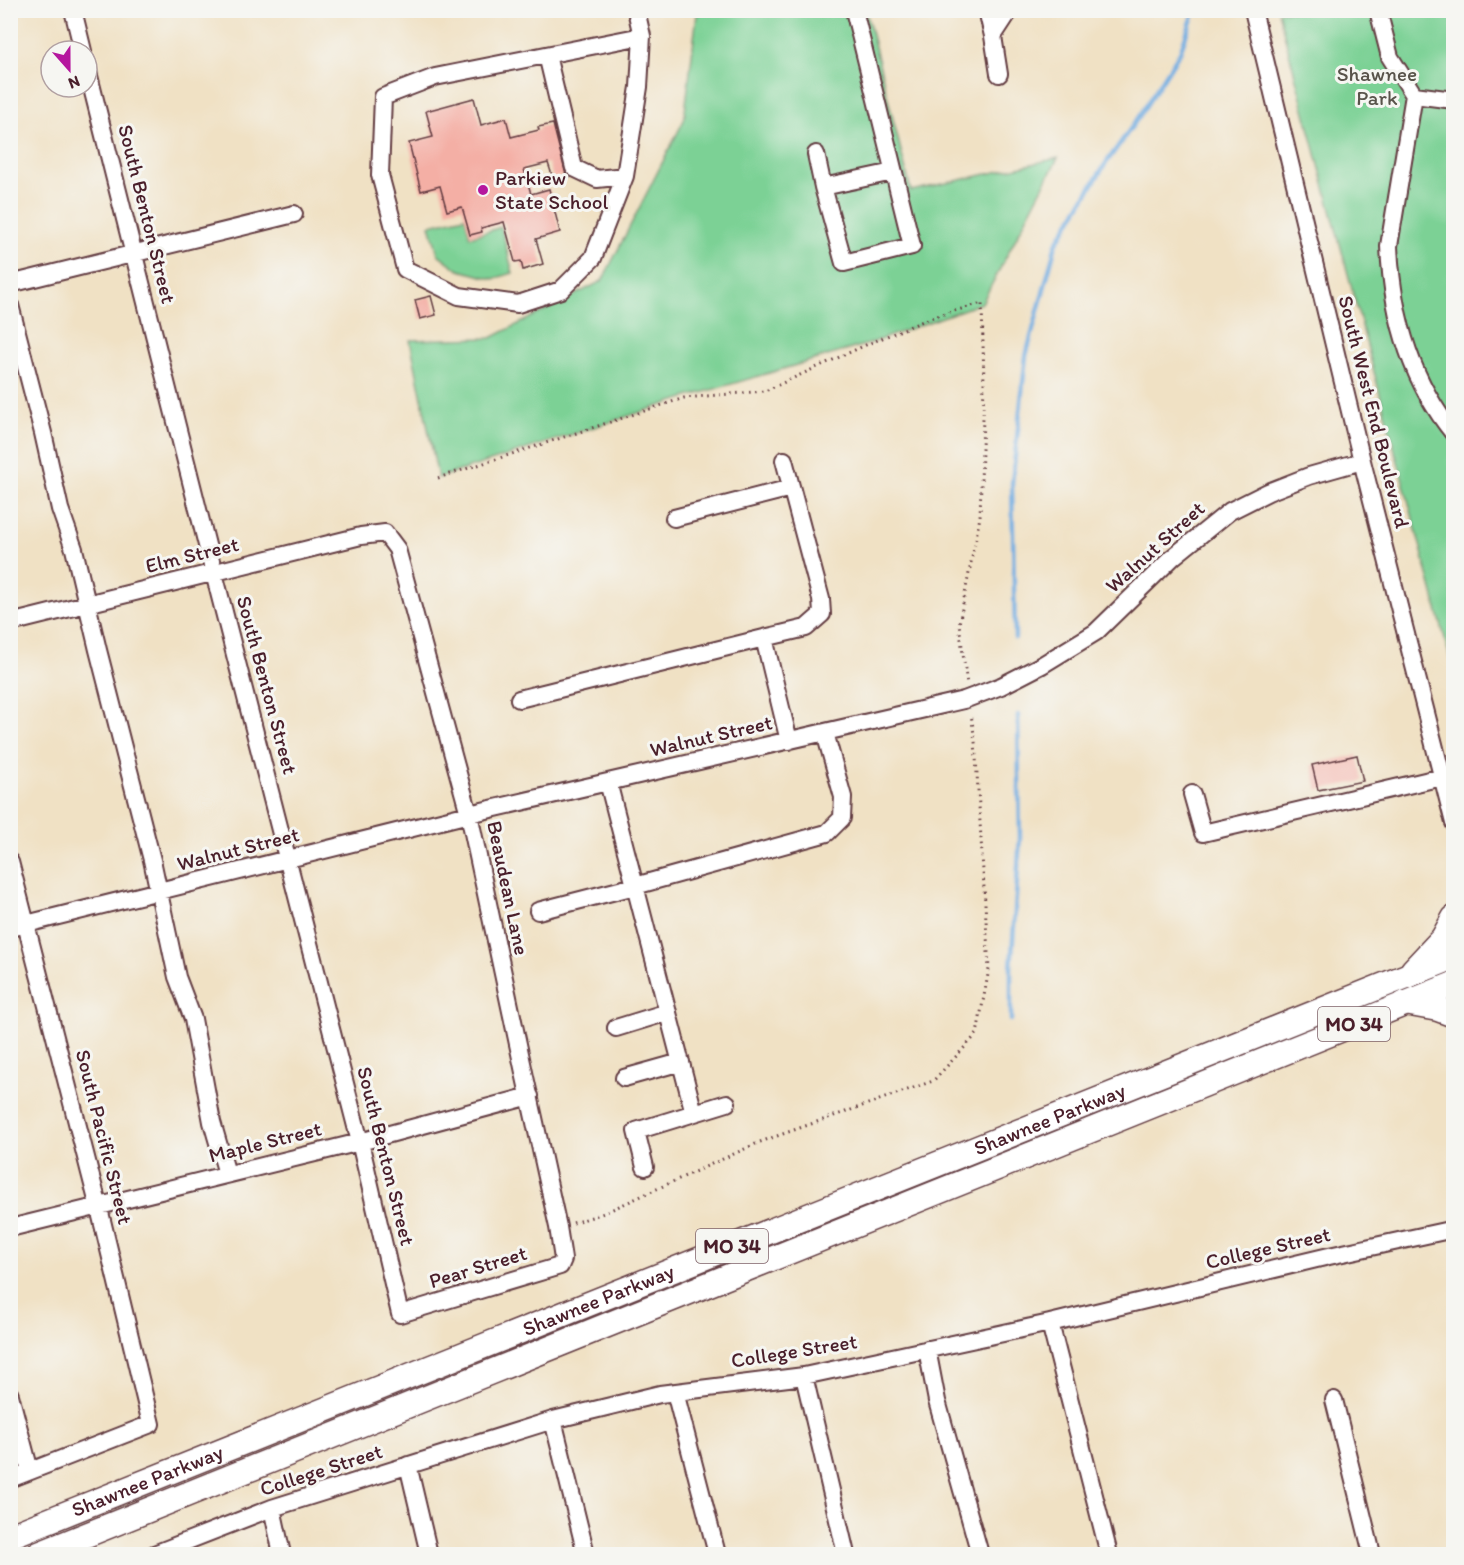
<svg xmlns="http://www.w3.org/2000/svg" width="1464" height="1565" viewBox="0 0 1464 1565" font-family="Itim,sans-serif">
	<rect width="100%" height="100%" fill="#f6f6f2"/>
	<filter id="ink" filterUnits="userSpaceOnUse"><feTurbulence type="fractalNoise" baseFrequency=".0167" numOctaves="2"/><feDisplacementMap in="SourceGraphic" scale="12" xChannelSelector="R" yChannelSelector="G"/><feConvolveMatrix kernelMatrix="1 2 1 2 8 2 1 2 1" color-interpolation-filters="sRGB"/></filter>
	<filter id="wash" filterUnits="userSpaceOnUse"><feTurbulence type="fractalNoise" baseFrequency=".008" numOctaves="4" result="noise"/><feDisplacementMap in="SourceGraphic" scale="24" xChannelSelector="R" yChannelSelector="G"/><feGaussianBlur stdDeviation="1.35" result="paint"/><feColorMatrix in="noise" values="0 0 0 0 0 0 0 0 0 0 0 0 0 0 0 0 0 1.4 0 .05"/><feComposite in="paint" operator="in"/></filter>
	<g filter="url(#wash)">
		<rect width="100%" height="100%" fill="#f0e1c4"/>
		<path fill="#7bd195" stroke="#627860" stroke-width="1.5" d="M713,10L866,11L911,191L1058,158L982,303L868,344L684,398L438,478L410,340L491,338L602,281L684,120L697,14Z
			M1278,11H1453V669Z
			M465,217L470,237L501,227L513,273L493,279L459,270L438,254L430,225Z"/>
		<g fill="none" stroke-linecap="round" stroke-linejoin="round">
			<path stroke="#6fabe0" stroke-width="4.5" d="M1015,638L1012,483L1026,356L1056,244L1104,166L1138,118L1180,52L1195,10
				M1011,1020V969L1020,838L1018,715"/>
		</g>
		<g id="blocks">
			<path fill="#f4afa5" d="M474,98L481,125L506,118L511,137L539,130L538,127L553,124L566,175L553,178L548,163L524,169L531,194L549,189L560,232L536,239L543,264L523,270L521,261L515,262L504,222L481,228L482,232L470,235L462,207L447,211L440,186L421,191L409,143L433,137L426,111Z
				M431,296L436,315L420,319L415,300Z
				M1357,755L1363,781L1318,790L1312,765Z"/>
		</g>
	</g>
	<g filter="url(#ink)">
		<use href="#blocks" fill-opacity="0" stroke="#633c42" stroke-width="1.5"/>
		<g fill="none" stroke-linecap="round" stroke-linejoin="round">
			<g stroke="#633c42" stroke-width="20">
				<path id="minor" d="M73,10L83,51
					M636,10L642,36
					M987,10L993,36L999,74
					M1253,10L1362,461L1454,823
					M1378,10L1390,57L1414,95L1454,100
					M642,36L639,87L625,176L593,258L561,290L518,304L459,296L405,269L380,175L383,97L435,77Z
					M993,36L1010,10
					M547,55L574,168L597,179L625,176
					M1414,95L1389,246C1392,314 1410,380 1454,434
					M816,154L823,187L844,263L912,246L854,10
					M823,187L893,172
					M10,284L294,214
					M10,305L43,433L60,509L74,549L98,650L152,860L177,977L193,1019L212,1122L227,1174
					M674,518L791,488
					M10,623L361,536L385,533L397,549L469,814L525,1077L558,1227L563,1259L560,1266L400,1314L360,1142L214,573L87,68
					M764,638L806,628L822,614L821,599L784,460
					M519,699L764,638L789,741
					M608,782L694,1113
					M1192,794L1203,833L1442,777
					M10,862L99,1208L151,1424L10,1479
					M538,911L635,886L827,833L842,818L843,797L825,733
					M10,928L469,814L964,700L1001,686L1042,665L1096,632L1173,557L1230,511L1268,492L1309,476L1362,461
					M616,1028L668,1012
					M624,1078L681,1062
					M645,1167L636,1131L727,1103
					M10,1228L360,1142L530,1096
					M1050,1323L1109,1554
					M927,1349L937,1401L980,1554
					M804,1376L846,1554
					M675,1392L717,1554
					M10,1395L30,1471
					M1334,1400L1372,1554
					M553,1420L586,1554
					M408,1465L429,1554
					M272,1508L282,1554
					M154,1554L272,1508L553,1420L660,1394L804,1376L1050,1323L1329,1256L1454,1229"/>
			</g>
			<g stroke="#633c42" stroke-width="27">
				<g id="highway">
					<path d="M1413,970L1443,938L1454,918"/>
					<path d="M1405,1003L1438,1009L1454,1015"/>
					<path id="s1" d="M10,1536L1454,957"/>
					<path d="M39,1554L1454,984"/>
				</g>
			</g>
			<path stroke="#633c42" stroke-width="3" stroke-dasharray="1.5 4.5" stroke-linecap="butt" d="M438,478L684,398L765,391L868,344L930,318L982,303L984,383L980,517L959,624L967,684
				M573,1223L604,1213L760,1142L933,1081L977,1034L989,969L975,741L971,714"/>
			<use href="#minor" stroke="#fff" stroke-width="16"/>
			<use href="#highway" stroke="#fff" stroke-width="24"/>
		</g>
	</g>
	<circle fill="#b5179e" stroke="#f6f6f2" stroke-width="2" cx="483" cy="190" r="6"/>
	<g text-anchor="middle" stroke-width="6" stroke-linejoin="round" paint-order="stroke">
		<g fill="#f6f6f2" stroke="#7e6067" stroke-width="1.5">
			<rect x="1318" y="1007" width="72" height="34" rx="4.5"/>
			<rect x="696" y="1229" width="72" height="34" rx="4.5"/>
		</g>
		<g font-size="20" font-weight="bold" fill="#4a1f2b">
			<text x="1354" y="1031">MO 34</text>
			<text x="732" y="1253">MO 34</text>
		</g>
		<g font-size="21" fill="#59544b" stroke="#f6f6f2">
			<text x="1377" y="81">Shawnee<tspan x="1377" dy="24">Park</tspan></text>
		</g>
		<g font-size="21" fill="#4a1f2b" stroke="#f6f6f2" text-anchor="start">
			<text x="495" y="185">Parkiew<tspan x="495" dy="24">State School</tspan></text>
		</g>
		<g font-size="21" fill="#4a1f2b" stroke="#f6f6f2">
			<text transform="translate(147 214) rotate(76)" y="7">South Benton Street</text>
			<text transform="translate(1374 412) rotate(76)" y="7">South West End Boulevard</text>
			<text transform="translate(1155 547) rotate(-42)" y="7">Walnut Street</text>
			<text transform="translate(192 555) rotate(-14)" y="7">Elm Street</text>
			<text transform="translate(267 685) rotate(75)" y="7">South Benton Street</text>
			<text transform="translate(711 736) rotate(-13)" y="7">Walnut Street</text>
			<text transform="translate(238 849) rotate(-14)" y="7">Walnut Street</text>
			<text transform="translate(508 888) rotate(78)" y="7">Beaudean Lane</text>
			<text dy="7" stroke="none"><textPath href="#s1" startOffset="1120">Shawnee Parkway</textPath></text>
			<text transform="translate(104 1137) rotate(76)" y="7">South Pacific Street</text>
			<text transform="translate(265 1142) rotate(-14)" y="7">Maple Street</text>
			<text transform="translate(386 1156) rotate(76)" y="7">South Benton Street</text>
			<text transform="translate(1268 1248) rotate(-13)" y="7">College Street</text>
			<text transform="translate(478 1267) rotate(-17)" y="7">Pear Street</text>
			<text dy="7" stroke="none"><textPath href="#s1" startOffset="634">Shawnee Parkway</textPath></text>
			<text transform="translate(794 1351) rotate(-9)" y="7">College Street</text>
			<text transform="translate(321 1470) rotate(-18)" y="7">College Street</text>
			<text dy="7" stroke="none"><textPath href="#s1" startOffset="148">Shawnee Parkway</textPath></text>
		</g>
	</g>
	<rect width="1464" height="1565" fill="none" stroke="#f6f6f2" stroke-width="36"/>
	<g transform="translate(69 69) rotate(159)"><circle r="28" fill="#f6f6f2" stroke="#b1a0a2" stroke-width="1.5"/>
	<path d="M0-4.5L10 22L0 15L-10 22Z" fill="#b5179e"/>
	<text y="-9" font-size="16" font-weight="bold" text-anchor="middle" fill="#4a1f2b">N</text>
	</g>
</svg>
